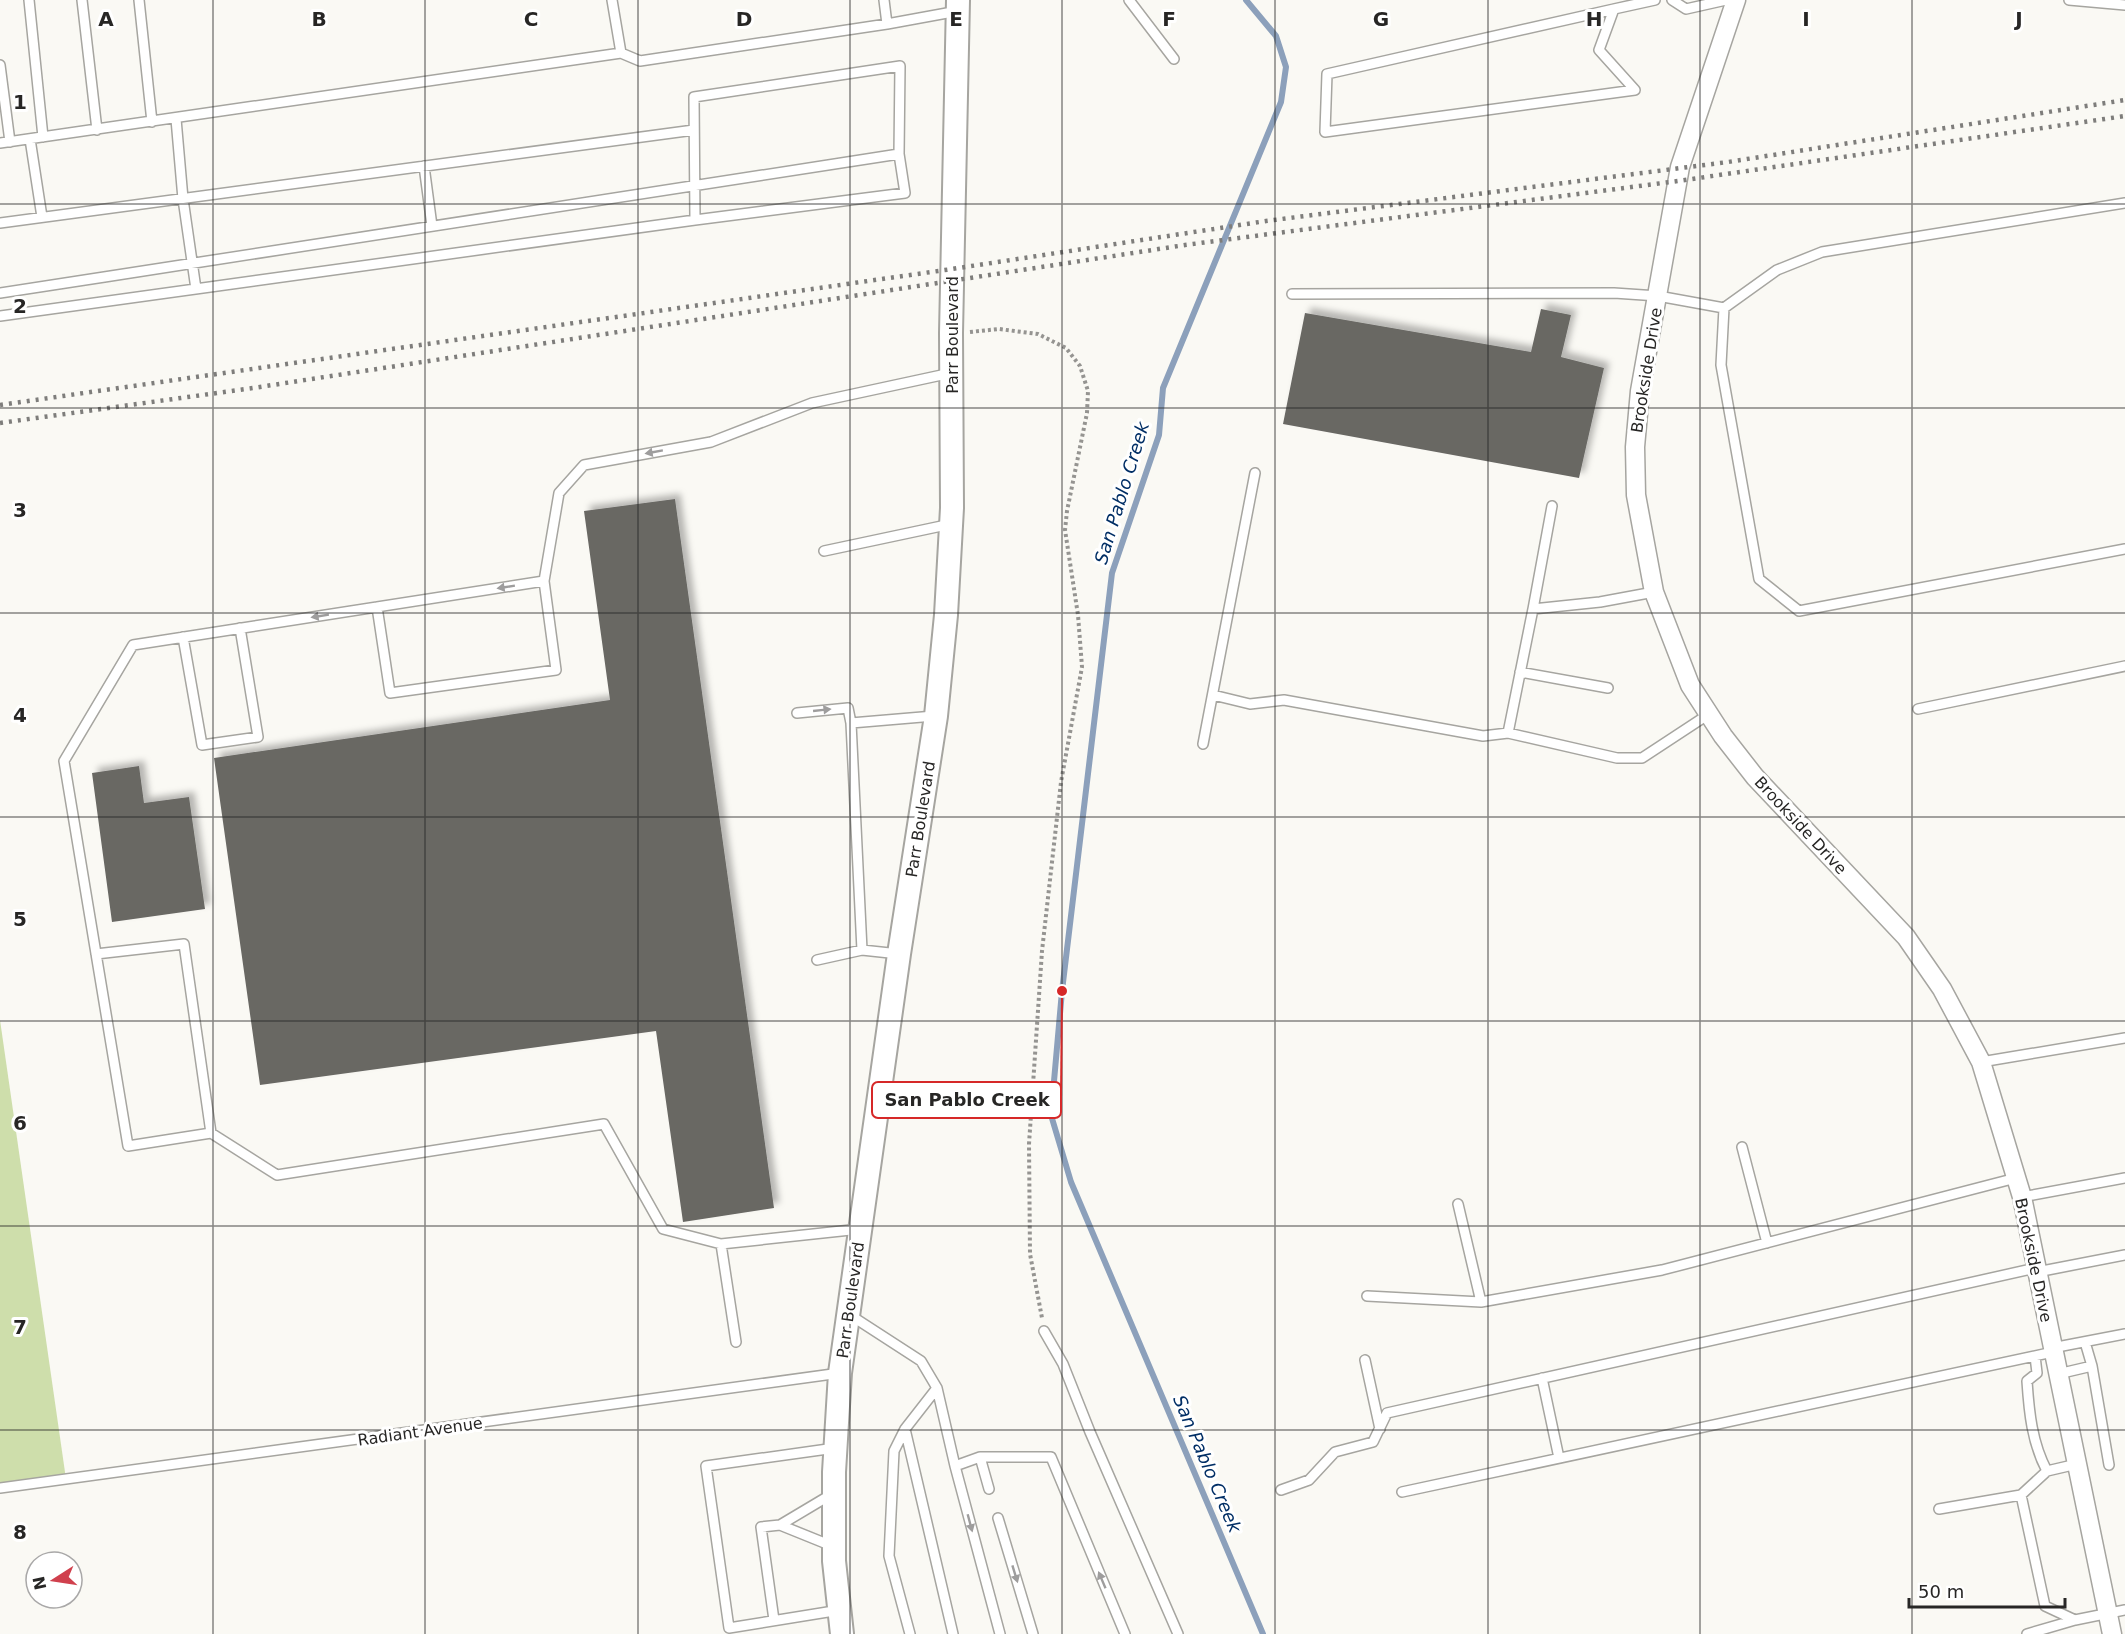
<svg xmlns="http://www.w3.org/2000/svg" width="2125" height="1634" viewBox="0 0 2125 1634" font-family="'DejaVu Sans',sans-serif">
	<defs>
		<filter id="shadow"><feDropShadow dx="5.5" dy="-5.5" stdDeviation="3" flood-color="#0004"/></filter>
	</defs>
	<rect width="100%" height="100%" fill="#faf9f4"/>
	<path fill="#cedeab" d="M0,1020L66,1479L0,1488Z"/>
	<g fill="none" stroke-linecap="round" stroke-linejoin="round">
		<path stroke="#8ca0bb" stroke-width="6" d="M1246,0L1276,36L1286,67L1281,102L1163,388L1159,435L1112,573L1062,991L1051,1115L1071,1182L1263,1634"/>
	</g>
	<path fill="#696864" filter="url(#shadow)" d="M1541,309L1571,315L1561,357L1604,368L1579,478L1283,424L1305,313L1531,352Z
		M675,499L774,1208L683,1222L656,1031L260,1085L214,758L610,700L584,511Z
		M139,766L144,803L189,797L205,909L112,922L92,773Z"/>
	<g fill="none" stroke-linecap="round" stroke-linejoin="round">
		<g stroke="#a6a5a0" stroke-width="12">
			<path id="service" d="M29,0L43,137
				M82,0L97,130
				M139,0L152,122
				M612,0L621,53L640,61L887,24L958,11
				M884,0L887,24
				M1129,0L1174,59
				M1672,0L1686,9L1726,0
				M2069,0L2125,5
				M1614,9L1599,50L1635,90L1325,132L1327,74L1614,9L1655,0
				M0,65L10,142
				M176,119L183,199L196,289
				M30,139L42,217
				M0,143L621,53
				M424,166L432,226
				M0,223L694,130
				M0,293C300,247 600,200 899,154L900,66L694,97L695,220L905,193L899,154
				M1292,294L1614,293L1658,296L1724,308L1777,270L1822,252L2125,203
				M1724,308L1721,365L1759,579L1799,611L2125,549
				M0,316L695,220
				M824,551L951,524
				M1654,592L1600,602L1533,609L1508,733L1617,758H1642L1709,714
				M377,607L390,693L556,670L544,581
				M1533,609L1552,506
				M183,637L202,745L258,737L240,628
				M1520,672L1608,688
				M1213,695L1250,704L1284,700L1483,736L1508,733
				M1918,709L2125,666
				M797,713L848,708L851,723
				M1203,744L1255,473
				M862,950L851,723L934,716
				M96,954L184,944L211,1133
				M817,960L862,950L899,954
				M1981,1062L2125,1038
				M1742,1147L1767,1243
				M2022,1197L2125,1178
				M1458,1204L1481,1302
				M860,1229L721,1244L663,1229L604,1124L277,1175L211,1133L128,1146L64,761L133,645L544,581L559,493L584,465L711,442L812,403L951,373
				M721,1244L736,1342
				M2037,1272L2125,1255
				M1367,1296L1481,1302L1662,1270L2016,1178
				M850,1315L921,1361L937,1388L955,1466L1000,1634
				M1044,1331L1063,1364L1090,1432L1178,1634
				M2085,1342L2092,1366
				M2052,1348L2125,1334
				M2035,1356L2037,1373L2027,1381C2029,1412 2032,1443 2047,1471L2077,1464
				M1365,1360L1380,1429
				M2058,1374L2092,1366L2109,1465
				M1542,1378L1559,1458
				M905,1429L953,1634
				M835,1448L706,1466L729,1628L840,1610
				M980,1457L989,1489
				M955,1466L980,1457H1051L1125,1634
				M0,1488L840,1373
				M1281,1490L1309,1480L1335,1452L1373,1442L1387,1413L2036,1268
				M1402,1492L2053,1352
				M2021,1495L2045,1606L2075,1620L2125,1610
				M1939,1509L2021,1495L2047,1471
				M998,1518L1033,1634
				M780,1525L832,1494
				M774,1620L761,1527L780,1525L832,1546
				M910,1634L889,1556L894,1451L905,1429L937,1388
				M2027,1634L2075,1620"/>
		</g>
		<g stroke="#a6a5a0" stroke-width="21">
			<path id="minor" d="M1736,0L1680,167L1640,391L1635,447L1636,495L1654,592L1690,685L1723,736L1755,777L1906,937L1942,989L1981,1062L2022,1197L2112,1634"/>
		</g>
		<g stroke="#a6a5a0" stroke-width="26">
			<path id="tertiary" d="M842,1634L834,1561V1472L840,1373L899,954L936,716L946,615L952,508L951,333L958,0"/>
		</g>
		<path stroke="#959491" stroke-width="4" stroke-dasharray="3 3" stroke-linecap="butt" d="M970,332L999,329L1038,334L1066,348L1080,366L1088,391L1087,413L1067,511L1065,530L1078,615L1082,667L1061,782L1042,951L1029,1144L1030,1254L1042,1318"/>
		<use href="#service" stroke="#fff" stroke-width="9"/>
		<use href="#minor" stroke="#fff" stroke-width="18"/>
		<use href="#tertiary" stroke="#fff" stroke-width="22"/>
		<path stroke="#7e7d7b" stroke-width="4.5" stroke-dasharray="3 6" stroke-linecap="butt" d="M0,405L952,269L1266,221L1728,162L2125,100
			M0,423L253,388L1185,245L1678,181L2125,116"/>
	</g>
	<defs><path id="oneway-solid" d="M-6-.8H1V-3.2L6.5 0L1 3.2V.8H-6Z" transform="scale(1.5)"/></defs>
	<g fill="#9e9d9d">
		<use href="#oneway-solid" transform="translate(654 452) rotate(170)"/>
		<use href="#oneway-solid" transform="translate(506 587) rotate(171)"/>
		<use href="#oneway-solid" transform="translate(320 616) rotate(171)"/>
		<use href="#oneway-solid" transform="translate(822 710) rotate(-6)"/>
		<use href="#oneway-solid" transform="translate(970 1523) rotate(75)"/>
		<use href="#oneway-solid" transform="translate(1015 1574) rotate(73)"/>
		<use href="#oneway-solid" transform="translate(1102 1580) rotate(-113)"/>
	</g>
	<path fill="none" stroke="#272625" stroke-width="1.5" stroke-opacity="0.55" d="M213,0V1634M425,0V1634M638,0V1634M850,0V1634M1062,0V1634M1275,0V1634M1488,0V1634M1700,0V1634M1912,0V1634M0,204H2125M0,408H2125M0,613H2125M0,817H2125M0,1021H2125M0,1226H2125M0,1430H2125"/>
	<g text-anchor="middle" stroke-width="6" stroke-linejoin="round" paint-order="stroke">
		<g font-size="16" fill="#272625" stroke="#fff">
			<text transform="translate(952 335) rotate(-90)" y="6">Parr Boulevard</text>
			<text transform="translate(1646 370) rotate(-81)" y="6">Brookside Drive</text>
			<text transform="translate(920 819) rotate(-81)" y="6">Parr Boulevard</text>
			<text transform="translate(1801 825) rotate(47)" y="6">Brookside Drive</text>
			<text transform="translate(2034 1260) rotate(78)" y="6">Brookside Drive</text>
			<text transform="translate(850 1300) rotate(-82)" y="6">Parr Boulevard</text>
			<text transform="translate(420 1431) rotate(-8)" y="6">Radiant Avenue</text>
		</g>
		<g font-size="18" font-style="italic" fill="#012e65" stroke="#fff">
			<text transform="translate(1122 493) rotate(-73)" y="6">San Pablo Creek</text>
			<text transform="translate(1207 1464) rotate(67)" y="6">San Pablo Creek</text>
		</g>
	</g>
	<g font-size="20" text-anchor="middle" font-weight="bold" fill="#272625" stroke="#fff" stroke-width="6" stroke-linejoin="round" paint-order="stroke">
		<text x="106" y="26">A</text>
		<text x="319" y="26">B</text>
		<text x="531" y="26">C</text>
		<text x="744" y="26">D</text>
		<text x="956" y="26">E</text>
		<text x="1169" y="26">F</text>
		<text x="1381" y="26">G</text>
		<text x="1594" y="26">H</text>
		<text x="1806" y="26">I</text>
		<text x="2019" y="26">J</text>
		<text x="20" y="109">1</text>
		<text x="20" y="313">2</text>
		<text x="20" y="517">3</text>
		<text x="20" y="722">4</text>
		<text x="20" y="926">5</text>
		<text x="20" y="1130">6</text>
		<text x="20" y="1334">7</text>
		<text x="20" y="1539">8</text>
	</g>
	<path fill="none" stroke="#d62828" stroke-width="2" d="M1062 991L1061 1100"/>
	<circle fill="#d62828" stroke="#fff" stroke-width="2" cx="1062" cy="991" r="6"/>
	<rect fill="#fff" stroke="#d62828" stroke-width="2" x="872" y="1082" width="189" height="36" rx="6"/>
	<g font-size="18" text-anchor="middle" font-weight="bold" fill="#272625">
		<text x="967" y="1106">San Pablo Creek</text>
	</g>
	<g transform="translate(54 1580) rotate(258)"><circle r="28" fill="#ffffff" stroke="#a9a8a8" stroke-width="1.5"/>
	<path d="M0-4.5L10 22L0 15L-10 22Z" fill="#d0404d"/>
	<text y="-9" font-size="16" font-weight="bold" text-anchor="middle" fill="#272625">N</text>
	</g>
	<path d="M1909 1598v9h156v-9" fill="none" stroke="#272625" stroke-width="3"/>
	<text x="1918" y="1598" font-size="18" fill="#272625" stroke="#ffffff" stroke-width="4.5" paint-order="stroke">50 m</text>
</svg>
